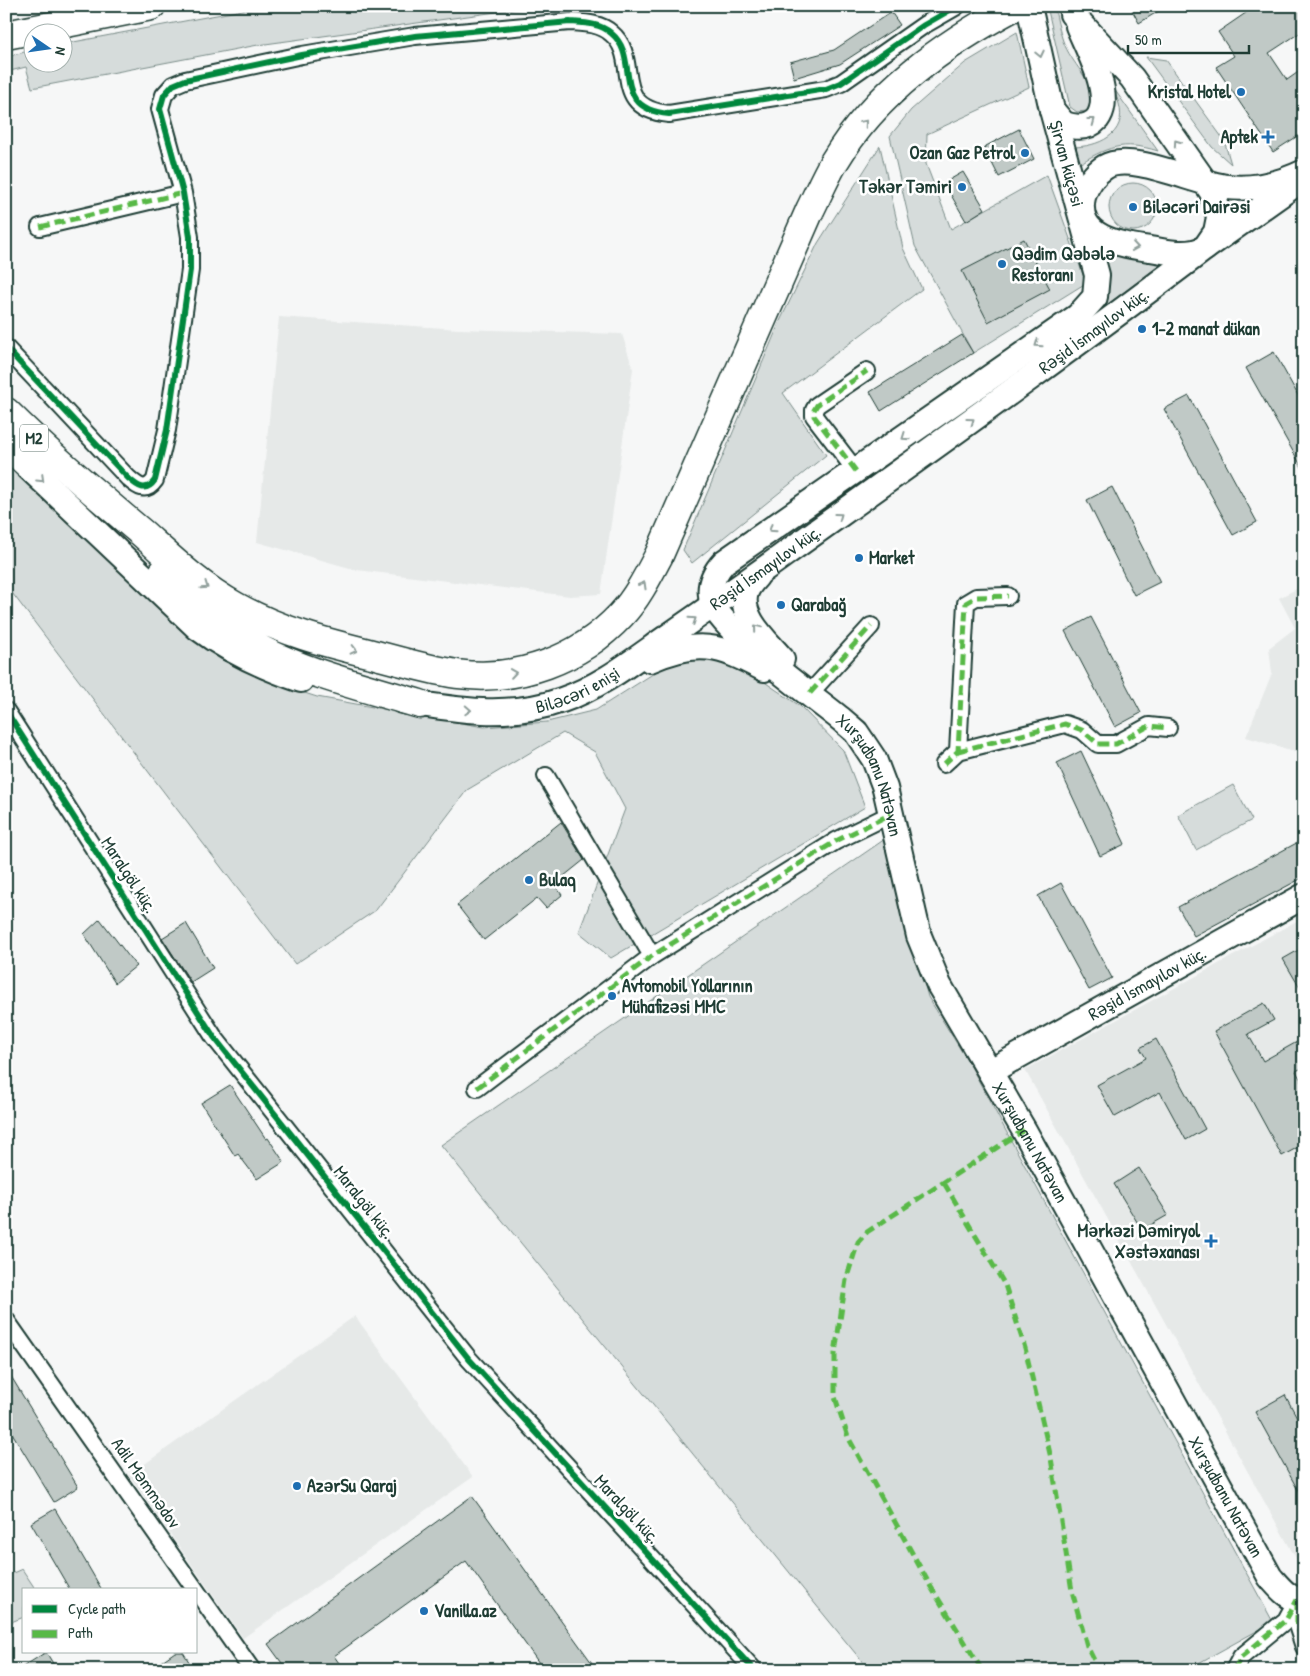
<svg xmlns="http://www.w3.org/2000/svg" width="1310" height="1676" viewBox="0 0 1310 1676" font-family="'Patrick Hand',sans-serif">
	<rect width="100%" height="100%" fill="#f6f7f7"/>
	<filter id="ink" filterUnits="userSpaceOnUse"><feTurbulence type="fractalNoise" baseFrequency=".02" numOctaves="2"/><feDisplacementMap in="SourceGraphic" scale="10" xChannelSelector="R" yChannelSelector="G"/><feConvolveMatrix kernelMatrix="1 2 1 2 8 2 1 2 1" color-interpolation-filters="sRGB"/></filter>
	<g filter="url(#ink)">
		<path fill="#e6e9e8" d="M279,317L459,329L622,334L633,369L601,594L570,596L357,570L257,542Z
			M1304,585V754L1246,737L1272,673L1269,648L1295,628L1279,598Z
			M1304,917V1573L1025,1070Z
			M355,1316L473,1477L243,1638L129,1475Z"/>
		<path fill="#d6dcdb" stroke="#7a8c88" d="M264,6H540L258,45L32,88L26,67L6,72V57L32,50V62H62L63,44Z
			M1047,6H1054C1057,18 1059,30 1063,41C1072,65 1092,78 1094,104L1087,111L1077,112L1070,107Z
			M1017,32L1029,87L927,134L926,164L951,229L1047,175L1086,283L973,353L915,246L890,136L911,110L965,63Z
			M1146,57L1166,60L1224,140L1231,164L1212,147Z
			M1107,79L1158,151C1123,140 1106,147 1076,166L1072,147C1097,147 1128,135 1119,104C1117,96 1111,87 1107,79Z
			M880,146L903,248L922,289L783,393L826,455L692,563L683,550L781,319L818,243Z
			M1109 207a24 24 0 1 1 48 0a24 24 0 1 1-48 0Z
			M1101,244L1165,261L1100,310C1115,285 1108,270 1101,244Z
			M6,463L187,634L220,659L264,680L317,697L484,727L547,722L596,710L670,663L700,656L732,660L800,706L843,750L865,807L611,958L579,932L625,809L595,752L563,733L467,790L376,910L295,964L6,585Z
			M1233,785L1252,820L1196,850L1178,815Z
			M885,839L928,997L969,1063L1273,1622L1186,1670H869L441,1145Z
			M22,1569L36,1590H24V1617L6,1624V1576Z"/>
		<path fill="#c0c9c6" stroke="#1f3d34" d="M1139,6H1167L1139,23L1132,10Z
			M1256,6H1304V30L1269,53L1287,80L1304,68V132L1273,152L1216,67L1234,56L1218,32Z
			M891,12L900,25L840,64L794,78L790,62L834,50Z
			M1019,129L1034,159L999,177L984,147Z
			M963,172L985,209L966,221L944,183Z
			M1024,239L1050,289L988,322L962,271Z
			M962,335L973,353L881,411L870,392Z
			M1274,352L1304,406V471L1246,368Z
			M1189,396L1257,522L1233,535L1164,409Z
			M1112,487L1160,582L1134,595L1087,500Z
			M1091,617L1141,713L1115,727L1065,631Z
			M1081,751L1125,844L1100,856L1057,763Z
			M561,822L584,860L554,884L562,895L546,908L537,898L484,940L457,905Z
			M1304,839V877L1194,936L1178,907Z
			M1061,883L1112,978L1089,990L1038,896Z
			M100,919L136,966L115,983L84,934Z
			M186,923L213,968L191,982L162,938Z
			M1304,947V995L1283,959Z
			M1264,1003L1274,1020L1248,1034L1263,1061L1304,1038V1067L1296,1071L1304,1086V1144L1282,1156L1214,1031Z
			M1156,1039L1205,1129L1186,1140L1160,1092L1115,1117L1097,1085L1146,1058L1140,1048Z
			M230,1085L266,1139L268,1138L284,1162L257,1179L238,1154L235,1156L201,1103Z
			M1139,1168L1168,1215L1142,1230L1114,1184Z
			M6,1368L78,1487L54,1502L6,1423Z
			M1285,1395L1304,1430V1501L1255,1412Z
			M472,1496L597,1670H544L466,1561L334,1656L344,1670H287L268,1644Z
			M55,1509L102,1590H70L31,1523Z
			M46,1652L57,1670H18Z
			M175,1652H183L194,1670H149Z"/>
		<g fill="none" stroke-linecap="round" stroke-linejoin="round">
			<g stroke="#1f3d34" stroke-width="20">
				<path id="street" d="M40,227L183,193
					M6,348L128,478C138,487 146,493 155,480L167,430L190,270V237L183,193L160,109L164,95L173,85L185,80L302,55L415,36L570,22C583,23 600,23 611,33C642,58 608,108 669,114L826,89L841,83L924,25L957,6
					M856,471L814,416V410L817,405L867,371
					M810,693L871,626
					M6,711L214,1037L469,1359L754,1670
					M958,751L1065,724L1082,730L1098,744H1116L1149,726L1168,728
					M944,764L958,751L966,603L976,597L1008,596
					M546,776L652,956
					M477,1088L652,956L836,841L891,814
					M6,1320L252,1670
					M1297,1600V1625L1304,1647
					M1234,1670L1241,1657L1286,1620L1297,1600"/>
			</g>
			<g stroke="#1f3d34" stroke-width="28">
				<g id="secondary">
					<path id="s1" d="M1029,6L1052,110L1097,275L1095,297L1078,316L724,562C713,574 707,588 713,604C724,633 814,697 842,720L856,732L874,759L885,788L919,936L939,985L1024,1130L1270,1577C1279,1587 1289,1601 1304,1600"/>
					<path d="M1052,110L1064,124C1076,128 1088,129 1097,119C1115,96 1087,49 1078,26"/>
					<path d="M1304,172C1279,184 1255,190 1227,187C1196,184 1131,151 1105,167C1095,173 1086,185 1083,197C1074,238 1120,245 1150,249C1169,252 1187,257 1205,248L1304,178"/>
					<path d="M6,446L198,628C230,652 263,667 301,680"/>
					<path d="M757,576C753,581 748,586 746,592C738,617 768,642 782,659"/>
					<path d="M650,660C698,639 719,645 764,669"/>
					<path id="s2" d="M402,701C455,710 510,719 562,700C599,687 629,664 660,642C702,613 744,584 785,554C926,453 1067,353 1205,248L1216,232L1219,217L1212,192L1132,78L1072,14"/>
					<path id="s3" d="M991,1071L1304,896"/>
				</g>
			</g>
			<g stroke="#1f3d34" stroke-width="31">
				<path id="highway" d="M6,35L151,6
					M6,412C49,455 96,494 142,533C171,559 200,587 235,606C279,631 327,643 376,655C402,662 430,670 457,674C518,682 579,660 621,615C637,598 648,576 659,555L810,210C818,194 825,177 834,162C876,92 944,44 1015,6
					M163,573C187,597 212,621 242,639C292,670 363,687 420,704"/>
			</g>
			<use href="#street" stroke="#fff" stroke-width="16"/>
			<use href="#secondary" stroke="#fff" stroke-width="24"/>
			<use href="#highway" stroke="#fff" stroke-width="28"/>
			<path stroke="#58b947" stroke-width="5" stroke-dasharray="10 5" stroke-linecap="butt" d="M40,227L183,193
				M856,471L814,416V410L817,405L867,371
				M810,693L871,626
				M958,751L1065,724L1082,730L1098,744H1116L1149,726L1168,728
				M944,764L958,751L966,603L976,597L1008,596
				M477,1088L652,956L836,841L891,814
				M944,1183L1005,1285L1025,1348L1051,1458L1072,1591L1087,1646L1099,1670
				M1297,1600V1625L1304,1647
				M982,1670L931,1587L848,1437L835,1397V1353L846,1280L858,1242L867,1232L1024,1130
				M1234,1670L1241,1657L1286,1620L1297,1600"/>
			<g stroke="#fff" stroke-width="9">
				<path id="cycleway" d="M6,348L128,478C138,487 146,493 155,480L167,430L190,270V237L183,193L160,109L164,95L173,85L185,80L302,55L415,36L570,22C583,23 600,23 611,33C642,58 608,108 669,114L826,89L841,83L924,25L957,6
					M6,711L214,1037L469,1359L754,1670"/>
			</g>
			<use href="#cycleway" stroke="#00873e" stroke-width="6"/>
		</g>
		<defs><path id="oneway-chevron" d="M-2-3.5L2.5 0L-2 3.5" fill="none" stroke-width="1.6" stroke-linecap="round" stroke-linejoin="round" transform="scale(1.25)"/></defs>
		<g stroke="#8f9e9a">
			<use href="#oneway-chevron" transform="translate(1040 54) rotate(77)"/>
			<use href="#oneway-chevron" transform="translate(1092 121) rotate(-37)"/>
			<use href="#oneway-chevron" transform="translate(864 123) rotate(-50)"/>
			<use href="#oneway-chevron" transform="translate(1177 143) rotate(-125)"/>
			<use href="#oneway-chevron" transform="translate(1135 247) rotate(8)"/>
			<use href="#oneway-chevron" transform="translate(1038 344) rotate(145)"/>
			<use href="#oneway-chevron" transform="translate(971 421) rotate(-36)"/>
			<use href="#oneway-chevron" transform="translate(905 437) rotate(145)"/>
			<use href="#oneway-chevron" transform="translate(41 479) rotate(44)"/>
			<use href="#oneway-chevron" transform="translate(839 516) rotate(-36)"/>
			<use href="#oneway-chevron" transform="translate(772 529) rotate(145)"/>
			<use href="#oneway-chevron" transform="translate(643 585) rotate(-60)"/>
			<use href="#oneway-chevron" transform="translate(205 586) rotate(35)"/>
			<use href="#oneway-chevron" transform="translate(693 620) rotate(-34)"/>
			<use href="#oneway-chevron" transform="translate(757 628) rotate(-129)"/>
			<use href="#oneway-chevron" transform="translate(354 650) rotate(14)"/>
			<use href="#oneway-chevron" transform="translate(513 673) rotate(-8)"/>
			<use href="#oneway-chevron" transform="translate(468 710) rotate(3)"/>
		</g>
	</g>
	<g fill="#1f6fb2" stroke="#fff" stroke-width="2">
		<circle cx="1241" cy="92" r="5"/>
		<path d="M1265.5 129.5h5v5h5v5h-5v5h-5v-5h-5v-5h5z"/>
		<circle cx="1025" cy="153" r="5"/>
		<circle cx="962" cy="187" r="5"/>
		<circle cx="1133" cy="207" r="5"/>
		<circle cx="1002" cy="264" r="5"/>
		<circle cx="1142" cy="329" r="5"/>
		<circle cx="859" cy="558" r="5"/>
		<circle cx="781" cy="605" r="5"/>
		<circle cx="529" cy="880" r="5"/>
		<circle cx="612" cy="996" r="5"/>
		<path d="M1208.5 1233.5h5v5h5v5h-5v5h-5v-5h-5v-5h5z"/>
		<circle cx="297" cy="1486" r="5"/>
		<circle cx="424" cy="1611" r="5"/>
	</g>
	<g text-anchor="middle" stroke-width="5" stroke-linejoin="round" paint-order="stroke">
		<rect fill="#fff" stroke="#627771" stroke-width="1" x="20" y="424.5" width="28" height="27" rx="4"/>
		<g font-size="16" font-weight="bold" fill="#1f3d34">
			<text x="34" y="444">M2</text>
		</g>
		<g font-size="18" font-weight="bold" fill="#1f3d34" stroke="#fff" text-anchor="start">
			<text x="1231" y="98" text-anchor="end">Kristal Hotel</text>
			<text x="1258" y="143" text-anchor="end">Aptek</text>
			<text x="1015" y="159" text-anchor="end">Ozan Gaz Petrol</text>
			<text x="952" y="193" text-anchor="end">Təkər Təmiri</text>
			<text x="1143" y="213">Biləcəri Dairəsi</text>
			<text x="1012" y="260">Qədim Qəbələ<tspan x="1012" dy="21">Restoranı</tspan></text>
			<text x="1152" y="335">1-2 manat dükan</text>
			<text x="869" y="564">Market</text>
			<text x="791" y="611">Qarabağ</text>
			<text x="539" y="886">Bulaq</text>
			<text x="622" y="992">Avtomobil Yollarının<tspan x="622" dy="21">Mühafizəsi MMC</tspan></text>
			<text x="1200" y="1237" text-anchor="end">Mərkəzi Dəmiryol<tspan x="1200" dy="21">Xəstəxanası</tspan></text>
			<text x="307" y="1492">AzərSu Qaraj</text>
			<text x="434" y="1617">Vanilla.az</text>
		</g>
		<g font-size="18" fill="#1f3d34" stroke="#fff">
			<text dy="6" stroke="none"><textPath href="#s1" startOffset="162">Şirvan küçəsi</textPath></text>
			<text dy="6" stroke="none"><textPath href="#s2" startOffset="810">Rəşid İsmayılov küç.</textPath></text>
			<text dy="6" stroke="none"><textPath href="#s2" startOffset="405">Rəşid İsmayılov küç.</textPath></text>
			<text dy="6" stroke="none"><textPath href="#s2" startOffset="180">Biləcəri enişi</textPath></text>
			<text dy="6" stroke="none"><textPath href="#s1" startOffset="1040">Xurşudbanu Natəvan</textPath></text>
			<text transform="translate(129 875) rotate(57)" y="6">Maralgöl küç.</text>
			<text dy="6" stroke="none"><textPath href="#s3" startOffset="179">Rəşid İsmayılov küç.</textPath></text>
			<text dy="6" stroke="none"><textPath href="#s1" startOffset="1445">Xurşudbanu Natəvan</textPath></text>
			<text transform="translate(364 1202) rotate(52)" y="6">Maralgöl küç.</text>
			<text transform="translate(146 1483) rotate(55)" y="6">Adil Məmmədov</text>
			<text dy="6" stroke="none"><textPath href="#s1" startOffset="1850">Xurşudbanu Natəvan</textPath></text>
			<text transform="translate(627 1509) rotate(47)" y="6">Maralgöl küç.</text>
		</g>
	</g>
	<rect width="1310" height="1676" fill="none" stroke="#fff" stroke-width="25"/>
	<rect x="12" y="12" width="1285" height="1651" fill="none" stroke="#1f3d34" stroke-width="2" filter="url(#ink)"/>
	<rect x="22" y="1588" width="175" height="65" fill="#ffffff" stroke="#a5b1ae"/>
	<rect x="32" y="1605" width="25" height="8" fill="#00873e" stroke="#a5b1ae"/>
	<text x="68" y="1614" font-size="15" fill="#1f3d34">Cycle path</text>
	<rect x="32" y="1630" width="25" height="8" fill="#58b947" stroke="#a5b1ae"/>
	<text x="68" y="1638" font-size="15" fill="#1f3d34">Path</text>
	<g transform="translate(48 48) rotate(103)"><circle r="24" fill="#ffffff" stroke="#a5b1ae"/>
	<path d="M0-4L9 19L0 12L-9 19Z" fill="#1f6fb2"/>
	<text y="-8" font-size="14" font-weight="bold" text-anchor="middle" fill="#1f3d34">N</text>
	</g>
	<path d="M1128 45v8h121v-8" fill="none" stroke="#1f3d34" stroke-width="2.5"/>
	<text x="1135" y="45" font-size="15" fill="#1f3d34" stroke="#ffffff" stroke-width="4" paint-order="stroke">50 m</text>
</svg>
